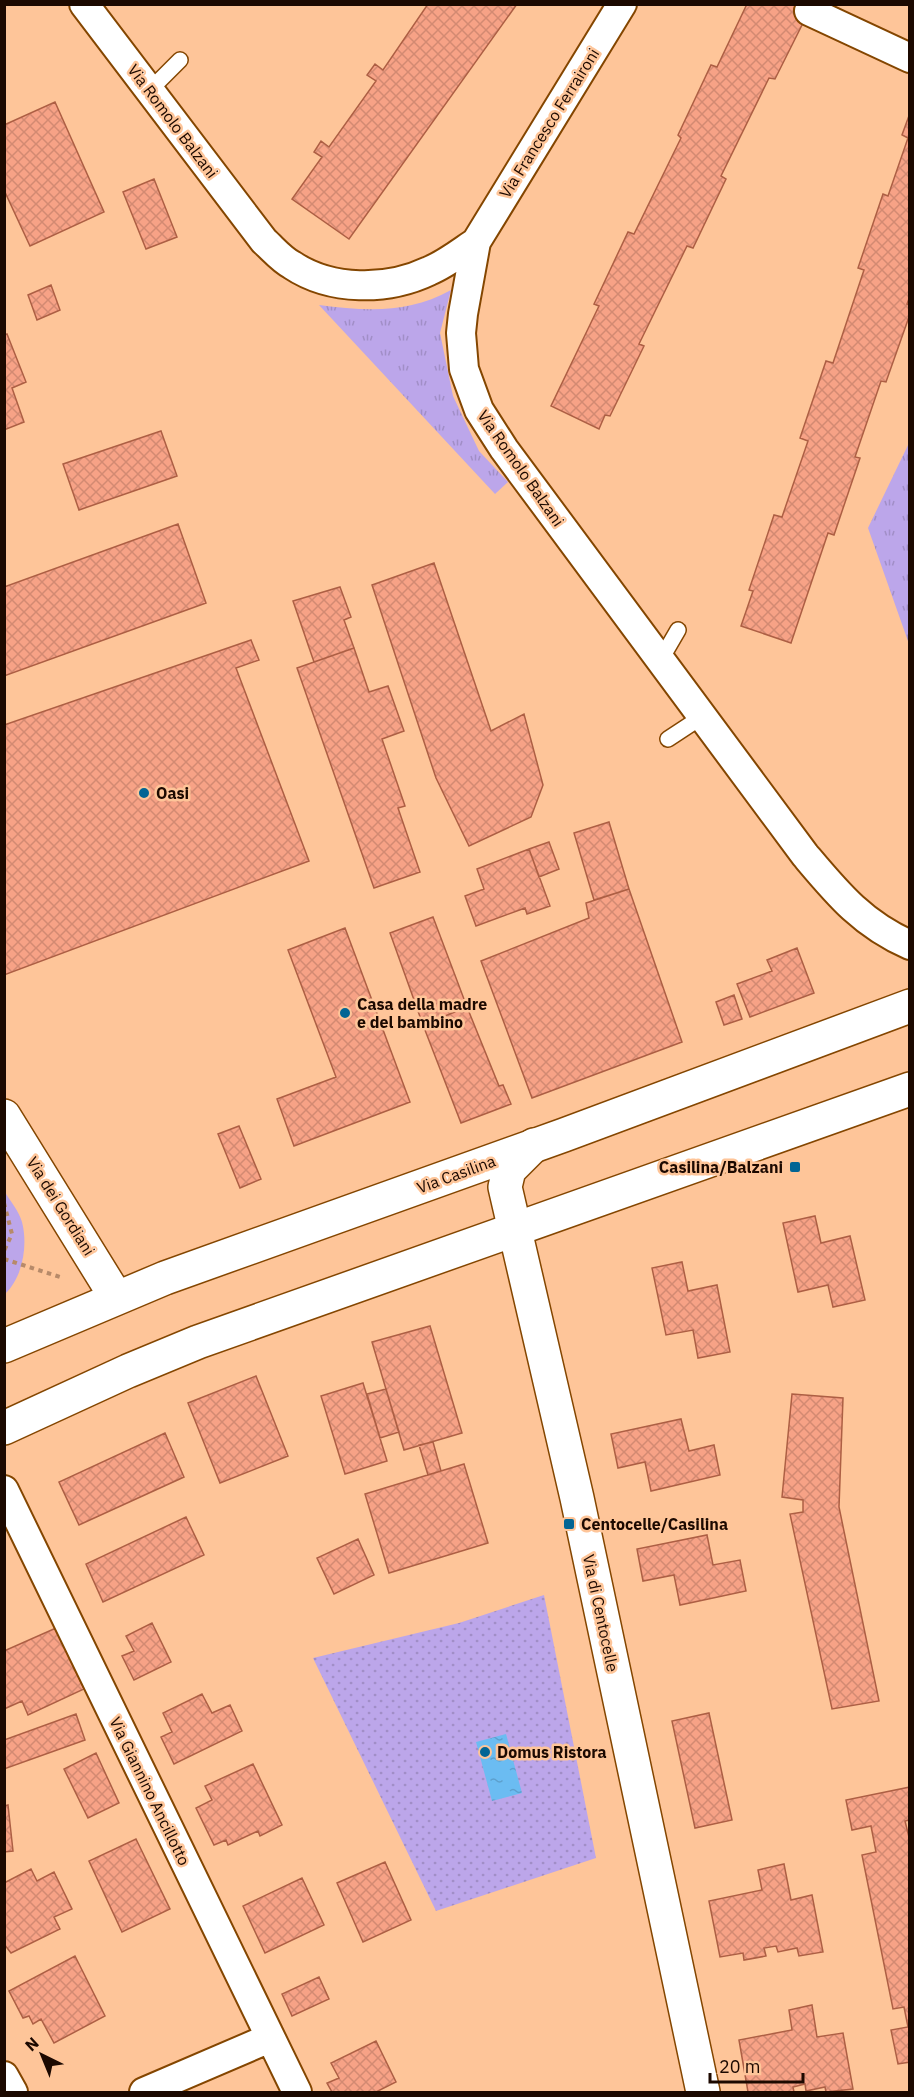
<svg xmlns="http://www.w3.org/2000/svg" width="914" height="2097" viewBox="0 0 914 2097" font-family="'IBM Plex Sans',sans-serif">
	<defs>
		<pattern id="grass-tufts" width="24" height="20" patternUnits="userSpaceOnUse" patternTransform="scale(1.5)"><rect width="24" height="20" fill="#bca6ea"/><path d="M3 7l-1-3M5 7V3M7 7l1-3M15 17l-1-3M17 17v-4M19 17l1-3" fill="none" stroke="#a18ec7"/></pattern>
		<pattern id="garden-dots" width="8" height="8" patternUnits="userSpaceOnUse" patternTransform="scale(1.5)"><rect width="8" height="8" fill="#bca6ea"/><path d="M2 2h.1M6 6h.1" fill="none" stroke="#a18ec7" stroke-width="1.8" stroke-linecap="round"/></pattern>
		<pattern id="water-ripples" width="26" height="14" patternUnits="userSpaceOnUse" patternTransform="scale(1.5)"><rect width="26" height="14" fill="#6bbcf2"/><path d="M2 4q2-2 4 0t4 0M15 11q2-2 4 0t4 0" fill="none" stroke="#5ca0ce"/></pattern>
		<pattern id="building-cross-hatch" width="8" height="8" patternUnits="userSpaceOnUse" patternTransform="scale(1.5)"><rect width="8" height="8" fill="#f7a286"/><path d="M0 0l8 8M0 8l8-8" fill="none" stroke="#d38a72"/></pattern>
	</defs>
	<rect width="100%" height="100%" fill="#fec599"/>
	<path fill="url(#grass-tufts)" d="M451,290L440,333L453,396L479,451L508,482L495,494L319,305C366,311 408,314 451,290Z
		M909,443H910L909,644L868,528Z"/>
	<path fill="#bca6ea" d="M5,1192C10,1201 19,1211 22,1222C28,1245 23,1277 5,1294Z"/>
	<path fill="url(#garden-dots)" d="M544,1595L596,1858L436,1911L313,1658L459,1623Z"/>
	<path fill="url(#water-ripples)" d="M506,1734L522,1793L492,1801L476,1742Z"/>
	<path fill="url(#building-cross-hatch)" stroke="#ad5f44" stroke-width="1.5" d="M428,4H517L349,239L292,199L322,157L314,152L321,141L329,147L376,81L367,75L375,64L383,70Z
		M747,4H807L810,9L775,79L769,78L721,176L726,179L693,248L687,246L639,344L644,346L610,416L605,415L599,429L551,406L599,306L594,304L628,232L634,234L681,138L678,135L711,65L717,67Z
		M55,102L104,212L30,246L4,190V125Z
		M910,113V296L907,304L910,305V314L886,382L881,381L855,457L860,458L834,535L828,533L791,643L741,626L753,591L749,590L774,515L782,517L808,441L800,438L826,361L833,363L864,270L858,268L883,194L888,196L908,138L902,135Z
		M154,179L177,237L146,249L123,192Z
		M51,285L60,310L37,320L28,295Z
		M7,334L26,382L12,388L24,422L4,430V335Z
		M161,431L177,476L79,510L63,464Z
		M178,524L206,603L4,676V587Z
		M434,563L491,731L524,714L543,785L531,817L469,846L436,778L372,585Z
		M340,587L351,617L344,620L354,648L314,662L293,601Z
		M251,640L259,660L236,668L309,861L4,975V725Z
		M354,648L369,692L388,686L404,731L382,739L405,806L398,808L420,872L374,888L297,668Z
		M609,822L629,889L594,900L574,833Z
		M549,842L559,869L539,877L529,849Z
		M529,849L550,906L527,914L525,908L476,926L465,896L484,889L477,869Z
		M629,889L682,1042L532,1098L481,961L589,918L586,903Z
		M433,917L467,1007L423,1025L390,933Z
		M345,928L410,1102L294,1146L277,1099L336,1077L288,950Z
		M797,948L814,993L750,1017L737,984L772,971L767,960Z
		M734,995L742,1019L724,1025L716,1002Z
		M467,1007L499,1086L503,1085L511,1104L461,1123L423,1025Z
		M239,1126L261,1179L240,1188L218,1134Z
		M815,1216L821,1243L850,1236L865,1300L833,1307L828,1285L798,1292L783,1223Z
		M682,1262L688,1291L717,1285L730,1352L698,1358L693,1330L666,1335L652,1268Z
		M430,1326L462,1433L404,1450L372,1342Z
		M256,1376L288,1456L220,1483L188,1403Z
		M363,1383L387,1461L345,1474L321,1396Z
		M386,1389L399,1432L380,1438L367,1394Z
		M792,1394L843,1398L839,1507L879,1701L832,1709L790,1514L803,1512V1500L782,1497Z
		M681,1419L689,1451L714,1445L720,1475L651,1491L645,1462L618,1468L611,1434Z
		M165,1433L184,1477L79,1525L59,1482Z
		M433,1442L441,1471L428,1475L419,1445Z
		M464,1464L488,1543L389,1573L365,1494Z
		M186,1517L204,1555L103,1602L86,1564Z
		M707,1535L713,1565L740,1560L746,1591L680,1605L674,1575L643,1581L637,1549Z
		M358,1539L374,1575L334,1594L317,1558Z
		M152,1623L171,1662L134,1680L122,1656L134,1651L126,1636Z
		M56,1628L84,1689L28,1715L22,1701L4,1709V1651Z
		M202,1694L212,1713L230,1705L242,1731L174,1764L161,1737L172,1732L163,1713Z
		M709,1713L732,1820L695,1828L672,1721Z
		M76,1714L85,1740L4,1769V1740Z
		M96,1753L119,1803L88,1818L64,1769Z
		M253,1764L282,1825L260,1836L258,1831L228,1845L226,1840L214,1845L196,1808L212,1800L205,1786Z
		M910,1787V1820L905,1821L910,1841V2062L898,2064L891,2030L908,2027L904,2007L893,2009L862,1855L876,1852L871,1826L852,1830L846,1800Z
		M8,1805L13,1851L4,1852V1806Z
		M136,1839L170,1909L122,1932L89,1861Z
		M385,1862L411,1920L363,1942L337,1883Z
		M784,1864L791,1900L812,1895L823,1952L799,1956L797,1948L778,1952L776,1946L764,1948L766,1956L744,1960L743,1953L720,1957L709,1901L762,1890L758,1870Z
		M31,1869L37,1881L54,1872L72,1909L54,1917L60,1929L11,1953L4,1944V1883Z
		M302,1878L324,1925L265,1953L243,1906Z
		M75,1956L105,2016L54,2043L41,2019L33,2024L29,2016L23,2018L9,1991Z
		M319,1977L329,1999L292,2016L282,1994Z
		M812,2005L817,2037L843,2033L853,2089L826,2092L825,2087L806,2091L805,2084L793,2087L794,2092H748L739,2040L792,2030L789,2010Z
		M376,2041L396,2082L376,2092H332L327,2083L339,2078L331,2063Z"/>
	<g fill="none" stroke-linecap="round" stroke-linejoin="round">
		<g stroke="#844600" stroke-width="18">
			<path id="service" d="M150,90L180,60
				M660,661L678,630
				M668,739L703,716"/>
		</g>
		<g stroke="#844600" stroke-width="32">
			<path id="minor" d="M84,4L264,241C273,249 281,259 292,265C331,291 387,291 429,271C446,264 461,252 476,242
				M622,4L476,242L463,314L461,333L464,369L479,410L504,449L805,855C837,893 862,924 910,945
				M809,11L910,58
				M4,1490L297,2092
				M4,2076L13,2092
				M144,2092L270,2038"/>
		</g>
		<g stroke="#844600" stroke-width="36">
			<path id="tertiary" d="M4,1116L116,1297
				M534,1145L509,1170L505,1187L577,1498L703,2092"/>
		</g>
		<g stroke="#844600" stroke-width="36">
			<path id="secondary" d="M4,1346L165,1278L564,1135L910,1006
				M4,1428L128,1371L198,1342L910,1089"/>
		</g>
		<path stroke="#b78a69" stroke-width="4" stroke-dasharray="4.5 4.5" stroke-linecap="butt" d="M4,1203L12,1234L4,1251
			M4,1259L60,1277"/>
		<use href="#service" stroke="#fff" stroke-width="15"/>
		<use href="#minor" stroke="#fff" stroke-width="28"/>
		<use href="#tertiary" stroke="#fff" stroke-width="33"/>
		<use href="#secondary" stroke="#fff" stroke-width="33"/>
	</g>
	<g fill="#026594" stroke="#fec599" stroke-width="2">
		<circle cx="144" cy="793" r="6"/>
		<circle cx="345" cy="1013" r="6"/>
		<rect x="789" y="1161" width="12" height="12" rx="3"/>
		<rect x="563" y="1518" width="12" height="12" rx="3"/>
		<circle cx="485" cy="1752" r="6"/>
	</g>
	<g text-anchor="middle" stroke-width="5" stroke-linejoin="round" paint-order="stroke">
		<g font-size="16" fill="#1c0900" stroke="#fec599">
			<text transform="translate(173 121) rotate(53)" y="6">Via Romolo Balzani</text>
			<text transform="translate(549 123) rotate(-58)" y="6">Via Francesco Ferraironi</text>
			<text transform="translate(521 468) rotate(55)" y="6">Via Romolo Balzani</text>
			<text transform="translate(456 1174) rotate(-20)" y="6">Via Casilina</text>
			<text transform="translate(61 1206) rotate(58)" y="6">Via dei Gordiani</text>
			<text transform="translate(601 1613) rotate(78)" y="6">Via di Centocelle</text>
			<text transform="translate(150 1791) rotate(64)" y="6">Via Giannino Ancillotto</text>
		</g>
		<g font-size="16" font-weight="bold" fill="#1c0900" stroke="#fec599" text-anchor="start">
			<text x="156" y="799">Oasi</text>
			<text x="357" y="1010">Casa della madre<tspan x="357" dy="18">e del bambino</tspan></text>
			<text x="783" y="1173" text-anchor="end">Casilina/Balzani</text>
			<text x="581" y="1530">Centocelle/Casilina</text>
			<text x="497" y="1758">Domus Ristora</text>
		</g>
	</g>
	<rect width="914" height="2097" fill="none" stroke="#1c0900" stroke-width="12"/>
	<g transform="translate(42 2055) rotate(317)" stroke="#fec599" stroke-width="4.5" paint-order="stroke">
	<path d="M0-4.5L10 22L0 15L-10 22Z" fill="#1c0900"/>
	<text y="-9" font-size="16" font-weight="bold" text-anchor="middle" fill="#1c0900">N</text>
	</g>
	<path d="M710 2073v9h93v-9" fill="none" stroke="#1c0900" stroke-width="3"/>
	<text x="719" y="2073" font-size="18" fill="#1c0900" stroke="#fec599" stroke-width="4.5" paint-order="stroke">20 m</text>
</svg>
